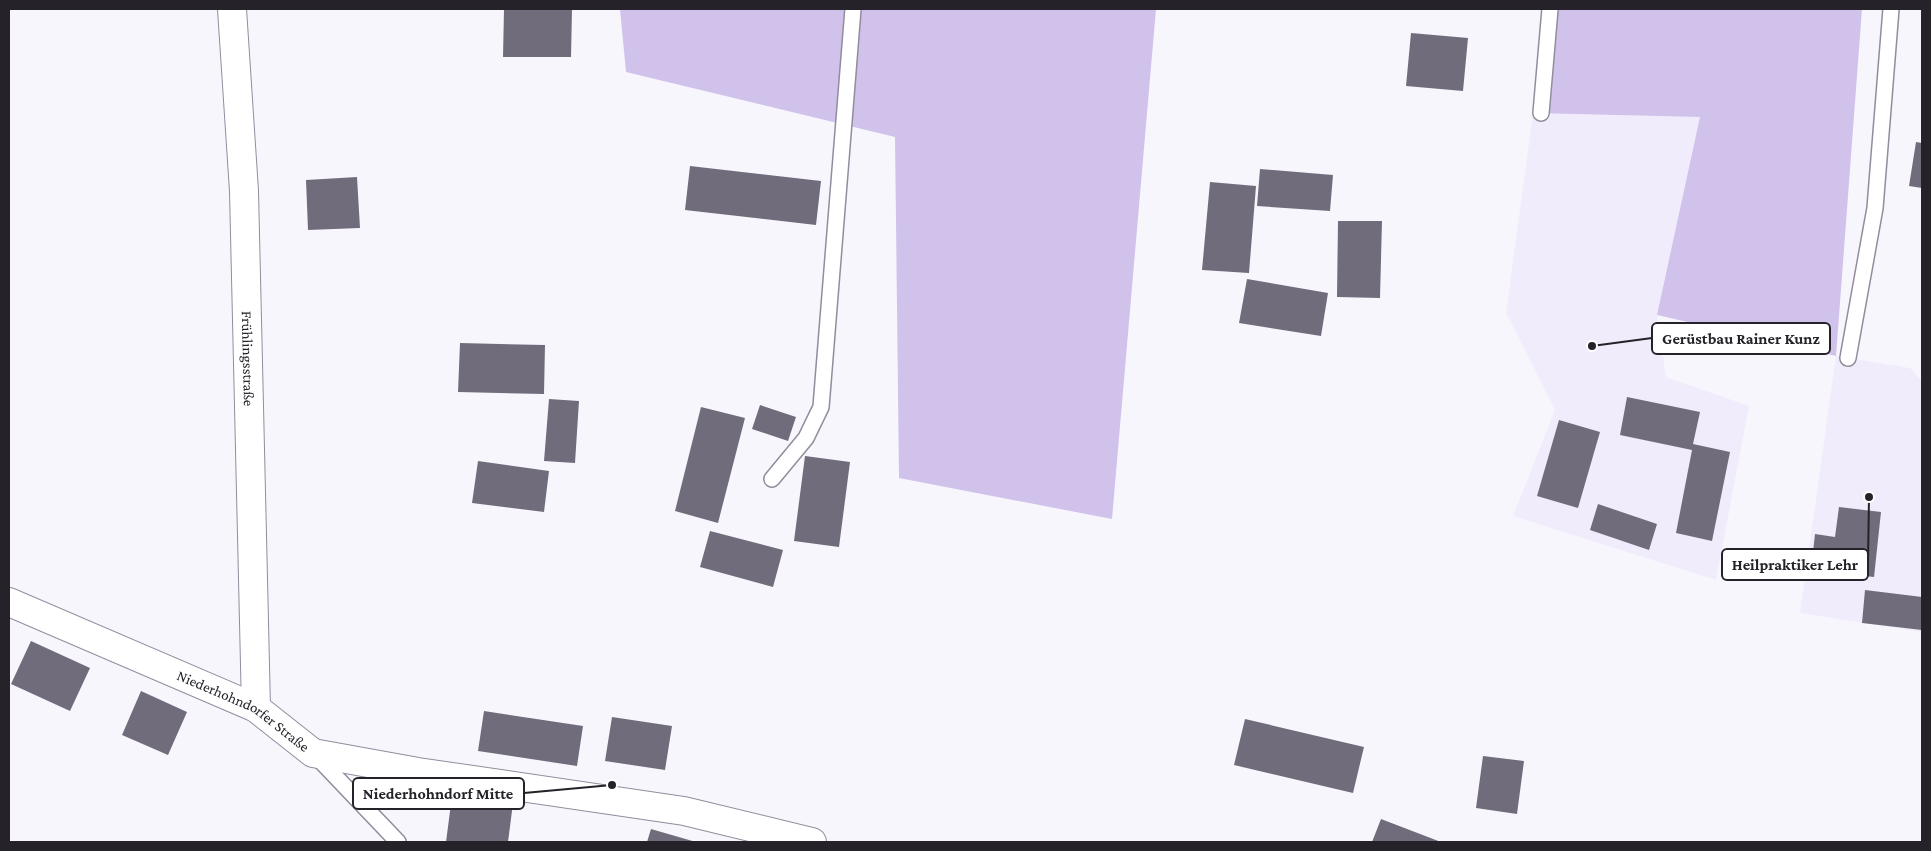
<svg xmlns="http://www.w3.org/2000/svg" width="1931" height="851" viewBox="0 0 1931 851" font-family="'Crimson Pro',serif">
	<rect width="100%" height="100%" fill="#f8f6fd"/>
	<path fill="#f1ecfb" d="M1533,113L1701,117L1657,315L1666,377L1749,406L1716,580L1513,516L1555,410L1506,313Z
		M1836,356L1910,368L1922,381V632L1800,613Z"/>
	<path fill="#d0c2eb" d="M620,9H1156L1112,519L899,478L895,137L626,72Z
		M1553,9H1862L1836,356L1657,315L1700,117L1533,113Z"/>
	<path fill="#716c7c" d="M504,9H572L571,57H503Z
		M1411,33L1468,38L1463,91L1406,86Z
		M1916,142L1922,143V188L1909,186Z
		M690,166L821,181L816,225L685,210Z
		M1260,169L1333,175L1330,211L1257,206Z
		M357,177L360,228L308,230L306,180Z
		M1210,182L1256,186L1249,273L1202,270Z
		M1338,221H1382L1380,298L1337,297Z
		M1247,279L1328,293L1321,336L1239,323Z
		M460,343L545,345L544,394L458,392Z
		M1627,397L1700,412L1693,444L1730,452L1712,541L1676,533L1692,450L1620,435Z
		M549,399L579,401L575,463L544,461Z
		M760,405L796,417L788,441L752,429Z
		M701,407L745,418L718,523L675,511Z
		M1559,420L1600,432L1578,508L1537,496Z
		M805,456L850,462L839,547L794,541Z
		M478,461L549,471L544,512L472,503Z
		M1598,504L1657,524L1649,550L1590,530Z
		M1839,507L1881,512L1874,577L1811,570L1815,534L1835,537Z
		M710,531L783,550L773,587L700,567Z
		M1865,590L1922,597V630L1862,623Z
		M31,641L90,668L70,711L11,684Z
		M141,691L187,712L168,755L122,735Z
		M484,711L583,726L577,766L478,751Z
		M612,717L672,726L665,770L605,761Z
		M1245,719L1364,747L1353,793L1234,765Z
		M1483,756L1524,761L1517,814L1476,808Z
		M452,796L513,803L508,842H446Z
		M1381,819L1441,842H1372Z
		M651,829L696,842H647Z"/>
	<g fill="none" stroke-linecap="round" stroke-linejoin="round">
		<g stroke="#928c9d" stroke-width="18">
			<path id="service" d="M1541,113L1550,9
				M1848,358L1875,208L1891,9
				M772,479L806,438L821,407L853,9
				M315,755L398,842"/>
		</g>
		<g stroke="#928c9d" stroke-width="30">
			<g id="minor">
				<path id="s1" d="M232,9L244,191L256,708"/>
				<path id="s2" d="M9,602L256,708L313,753L418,772L684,811L812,842"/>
			</g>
		</g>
		<use href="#service" stroke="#fff" stroke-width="15"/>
		<use href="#minor" stroke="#fff" stroke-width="28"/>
	</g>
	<g text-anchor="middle" stroke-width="4" stroke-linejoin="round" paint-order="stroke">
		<g font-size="15" fill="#252229" stroke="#fff">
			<text dy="5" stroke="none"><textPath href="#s1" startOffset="350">Frühlingsstraße</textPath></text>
			<text dy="5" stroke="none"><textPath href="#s2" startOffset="259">Niederhohndorfer Straße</textPath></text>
		</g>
	</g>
	<path fill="none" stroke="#252229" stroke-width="2" d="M1592 346L1652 338M1869 497L1868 564M612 785L524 793"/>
	<g fill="#252229" stroke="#fff" stroke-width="2">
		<circle cx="1592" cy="346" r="5"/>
		<circle cx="1869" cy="497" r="5"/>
		<circle cx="612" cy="785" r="5"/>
	</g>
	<g fill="#fff" stroke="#252229" stroke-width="2">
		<rect x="1652" y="323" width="178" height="31" rx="5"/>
		<rect x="1722" y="549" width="146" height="31" rx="5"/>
		<rect x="353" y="778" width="171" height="31" rx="5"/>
	</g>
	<g font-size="16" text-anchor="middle" font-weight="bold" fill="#252229">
		<text x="1741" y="344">Gerüstbau Rainer Kunz</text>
		<text x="1795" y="570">Heilpraktiker Lehr</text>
		<text x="438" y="799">Niederhohndorf Mitte</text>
	</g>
	<rect width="1931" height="851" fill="none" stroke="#252229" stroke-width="20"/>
</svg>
